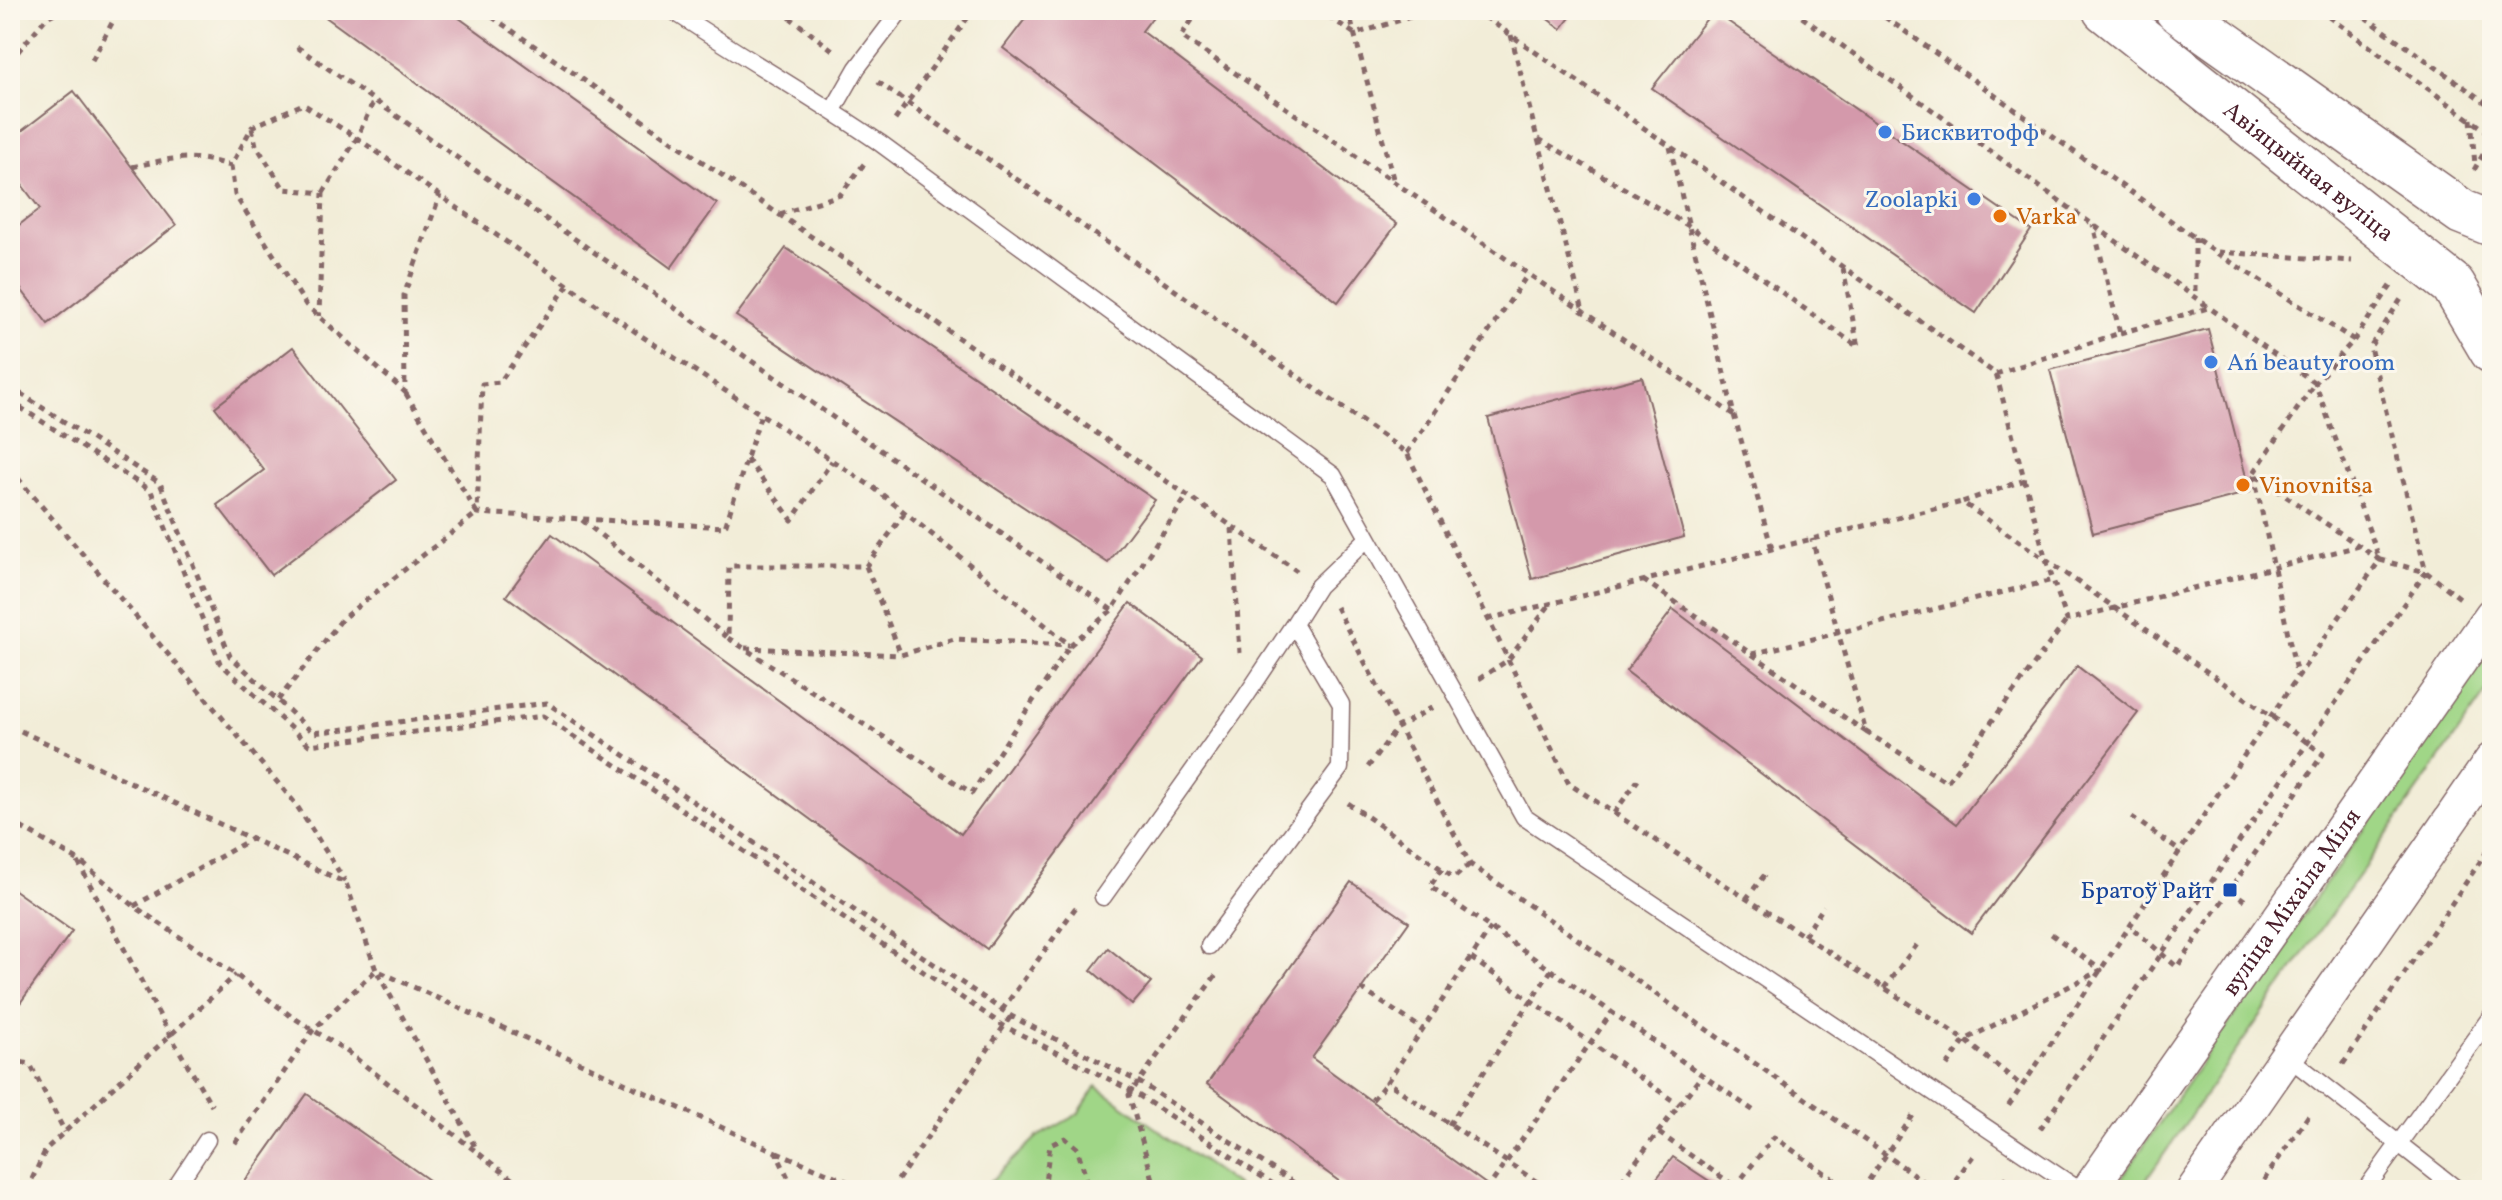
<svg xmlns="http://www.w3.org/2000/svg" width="2502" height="1200" viewBox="0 0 2502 1200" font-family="Vollkorn,serif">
	<rect width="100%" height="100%" fill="#fbf7ec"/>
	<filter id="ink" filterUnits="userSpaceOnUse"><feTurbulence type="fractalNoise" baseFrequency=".0125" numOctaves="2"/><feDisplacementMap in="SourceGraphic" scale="16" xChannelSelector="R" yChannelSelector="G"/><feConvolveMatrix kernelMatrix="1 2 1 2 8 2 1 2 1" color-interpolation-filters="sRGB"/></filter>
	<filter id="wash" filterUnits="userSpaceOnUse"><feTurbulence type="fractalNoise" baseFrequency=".006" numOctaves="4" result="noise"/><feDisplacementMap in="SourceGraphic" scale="32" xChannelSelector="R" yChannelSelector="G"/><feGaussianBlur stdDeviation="1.8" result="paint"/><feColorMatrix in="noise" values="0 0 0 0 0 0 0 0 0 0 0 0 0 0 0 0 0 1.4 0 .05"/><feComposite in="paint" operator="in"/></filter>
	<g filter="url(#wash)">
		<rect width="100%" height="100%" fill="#f2edd8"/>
		<path fill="#a0d687" stroke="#757a59" stroke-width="2" d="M2485,654L2492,659V684L2139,1190H2113Z
			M1096,1086L1243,1190H981L1037,1137L1078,1114Z"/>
		<g id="blocks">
			<path fill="#d499ab" d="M316,10H448L717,204L671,268Z
				M1032,10H1158L1142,31L1397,224L1338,302L1003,48Z
				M1536,10H1576L1561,29Z
				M1713,11L2031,230L1976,313L1652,88Z
				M74,91L176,225L48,324L10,275V232L40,209L10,169V140Z
				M786,248L1155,500L1108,563L736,316Z
				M2208,329L2250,492L2093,533L2050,370Z
				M293,347L396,480L271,575L217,505L264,470L215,407Z
				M1642,377L1684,537L1532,579L1488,418Z
				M552,534L961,834L1130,603L1202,656L987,949L506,596Z
				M1673,609L1957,824L2077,666L2138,713L1971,933L1626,671Z
				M1351,882L1409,922L1312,1058L1494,1190H1351L1207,1084Z
				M10,887L72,931L20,1003L10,996Z
				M1108,948L1151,983L1132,1005L1091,970Z
				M307,1094L443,1190H239Z
				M1673,1157L1688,1167L1723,1190H1648Z"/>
		</g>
	</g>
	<g filter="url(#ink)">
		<use href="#blocks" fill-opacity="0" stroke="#856768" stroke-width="2"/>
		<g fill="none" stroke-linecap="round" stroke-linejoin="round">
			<g stroke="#856768" stroke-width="19">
				<path id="lane" d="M672,10C740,56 812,96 880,143L1333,475L1524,817L2079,1190
					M833,110L857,68L901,10
					M1103,897L1244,699L1294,624
					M1209,946L1340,768L1341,704L1294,624L1318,586L1368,538
					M2288,1057L2458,1190
					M174,1190L207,1140
					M2365,1190L2492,1015"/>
			</g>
			<g stroke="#856768" stroke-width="37">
				<g id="street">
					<path id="s1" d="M2089,1190L2492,615"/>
					<path d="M2194,1190L2492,760"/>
				</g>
			</g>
			<g stroke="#856768" stroke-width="47">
				<g id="secondary">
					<path id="s2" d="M2105,10L2453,285L2492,351"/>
					<path d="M2177,10L2462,212L2492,224"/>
				</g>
			</g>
			<path stroke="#856768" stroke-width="5" stroke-dasharray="6 6" stroke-linecap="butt" d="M482,10L1297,571
				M780,10L834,51
				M1199,10L1181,36L1734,415L1670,147
				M1319,10L1355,34L1433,10
				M1348,10L1394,182
				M1475,10L1996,374L2046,560L2067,620L2359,546
				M1792,10L2315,383L2253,474L2380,560C2251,739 2132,926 2007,1108
				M1875,10L2215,252L2354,340
				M2319,10L2492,135
				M2355,10L2492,107
				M1511,35L1537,138L1689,226L1858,347L1843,268
				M297,47L1112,610
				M92,60L119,10
				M10,61L47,17L60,10
				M878,82L1407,453L1569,784L1965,1040L2022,1086
				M2471,119L2475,165
				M895,120L973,10
				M252,128L256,145L284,189L323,193L319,316
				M1538,139L1583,311
				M231,166L235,195L306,305L405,392L404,295L440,195
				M132,167C173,158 190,153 231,166L252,127L303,104L357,138L640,335L874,488L1070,645L1112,610L1187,496
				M2474,170L2492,139
				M323,193L357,138L374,100
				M780,214L840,195L864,164
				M2195,237V296
				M2218,252L2352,261
				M568,285L500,382L482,384L477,513L725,527L761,414
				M2391,286L2354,340L2315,383L2380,560L2426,572L2460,598
				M2120,333L2208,308
				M1996,374L2120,333L2093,225
				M10,387L160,483L230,656L313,733L547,703L1011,1016L1139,1082L1305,1190
				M10,401L151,491L220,663L309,745L543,716L1004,1026L1132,1091L1282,1190
				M1734,415L1772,549
				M1407,453L1528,274
				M747,459L792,520L832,461
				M10,469L295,803L345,881
				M2254,475L2297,676
				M2025,480L1962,502L2271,716L2323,754L2177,967L2131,927
				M582,520L728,638L729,566H866L904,514
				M1232,528L1240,653
				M866,566L901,655L954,639L1069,645
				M1643,580L1866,732L1812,539
				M1336,607L1470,864L1936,1190
				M1488,619L1962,502
				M728,638L972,793L1070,645
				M745,648L901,655
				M1752,654L2053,580
				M1479,679L1508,660L1551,603
				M278,700L343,618L477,513L405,392
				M10,726L346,883L376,970L776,1152L794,1190
				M1866,732L1947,782L2067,620
				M1368,767L1398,727L1433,707
				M1348,803L1454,878L1470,864
				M1614,813L1638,780
				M2132,817L2181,852
				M10,821L81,862L134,906L236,975L291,1016L345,1050L526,1190
				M78,862L170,1035L212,1106
				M1442,869L1430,886L1754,1111
				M2230,890L2246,901
				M1746,899L1766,873
				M134,906L251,839
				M1491,928L1387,1082L1549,1190
				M1804,936L1824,906
				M1471,958L1679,1105
				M1884,988L1919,942
				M1361,989L1423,1029
				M1002,1010L1076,907
				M10,1060L30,1064L65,1132
				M2343,1064L2492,844
				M1947,1066L1965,1040L2101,970L2050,933
				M1372,1100L1387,1082
				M1449,1125L1552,969
				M2040,1129L2426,572L2370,347L2403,296
				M1659,1133L1740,1190
				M235,1143L313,1030L376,970L477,1150
				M777,1152L868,1190
				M1493,1181L1612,1012
				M1735,1187L1774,1137L1849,1190
				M27,1190L46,1149L236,975
				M891,1190L1011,1016
				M1044,1190L1050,1145L1065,1138L1077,1148L1090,1190
				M1156,1190L1129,1095L1218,972
				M1614,1190L1702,1075
				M1862,1190L1914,1114
				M1948,1190L1976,1152
				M1997,1190L2007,1177
				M2257,1190L2311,1112"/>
			<use href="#lane" stroke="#fff" stroke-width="16"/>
			<use href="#street" stroke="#fff" stroke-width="34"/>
			<use href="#secondary" stroke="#fff" stroke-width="44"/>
		</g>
	</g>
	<g fill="#3f7fe0" stroke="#fbf7ec" stroke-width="3">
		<circle cx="1885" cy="132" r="8"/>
		<circle cx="1974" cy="199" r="8"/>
		<circle cx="2211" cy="362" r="8"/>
	</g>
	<g fill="#e8710a" stroke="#fbf7ec" stroke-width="3">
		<circle cx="2000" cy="216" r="8"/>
		<circle cx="2243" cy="485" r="8"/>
	</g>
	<rect fill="#1a4fb4" stroke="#fbf7ec" stroke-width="3" x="2222" y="882" width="16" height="16" rx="4"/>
	<g text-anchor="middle" stroke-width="6" stroke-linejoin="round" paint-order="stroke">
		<g font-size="24" fill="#366cbe" stroke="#fbf7ec" text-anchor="start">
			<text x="1901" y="140">Бисквитофф</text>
			<text x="1958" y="207" text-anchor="end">Zoolapki</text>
			<text x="2227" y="370">Ań beauty room</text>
		</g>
		<g font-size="24" fill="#4a1f2b" stroke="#fbf7ec">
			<text dy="8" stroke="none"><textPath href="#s2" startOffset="260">Авіяцыйная вуліца</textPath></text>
			<text dy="8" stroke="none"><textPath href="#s1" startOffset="352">вуліца Міхаіла Міля</textPath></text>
		</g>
		<g font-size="24" fill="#c56008" stroke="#fbf7ec" text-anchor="start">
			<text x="2016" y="224">Varka</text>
			<text x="2259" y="493">Vinovnitsa</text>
		</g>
		<g font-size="24" fill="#164399" stroke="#fbf7ec" text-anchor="end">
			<text x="2214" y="898">Братоў Райт</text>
		</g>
	</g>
	<rect width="2502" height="1200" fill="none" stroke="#fbf7ec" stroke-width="40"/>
</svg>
